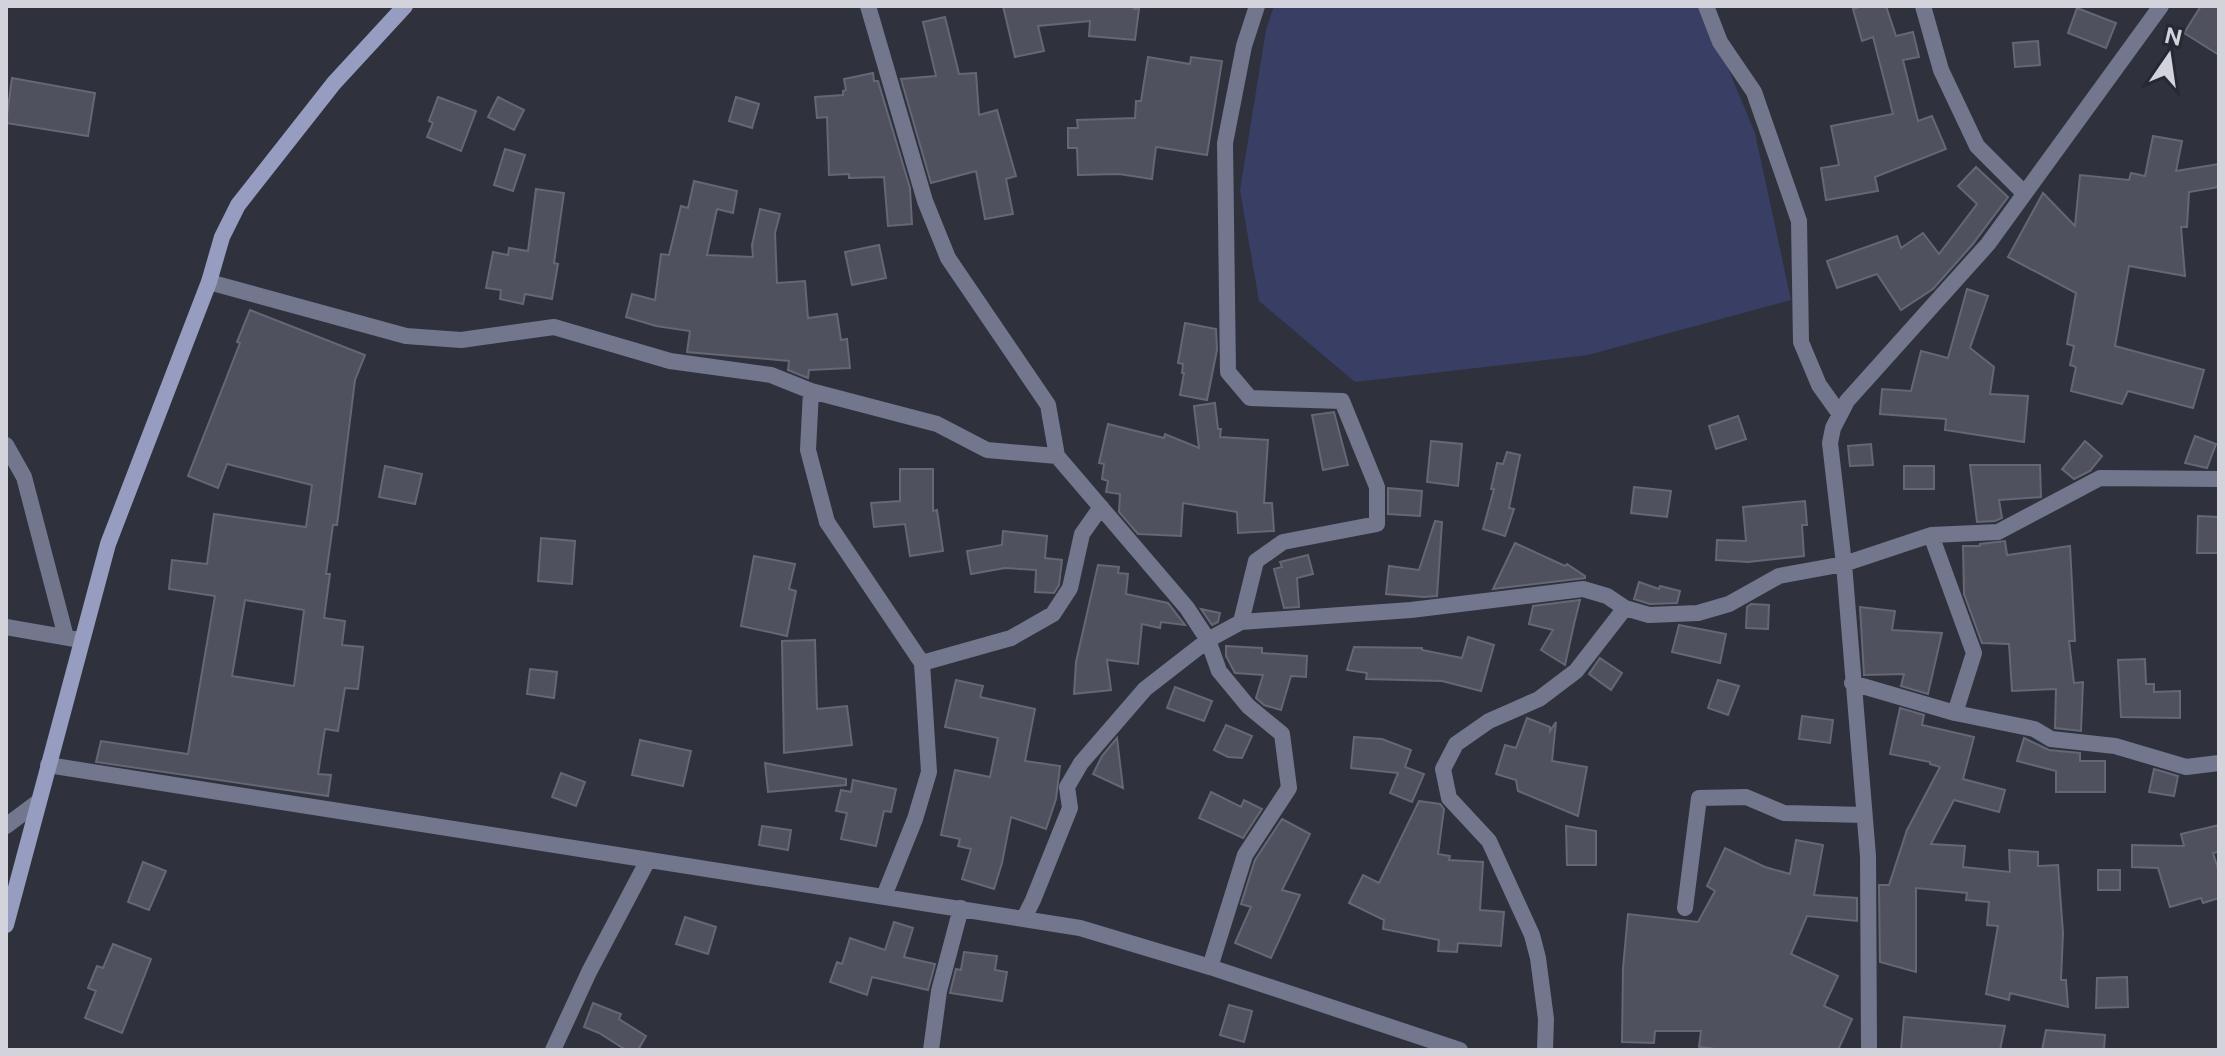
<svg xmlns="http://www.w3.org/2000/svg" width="2225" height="1056" viewBox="0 0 2225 1056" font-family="'Public Sans',sans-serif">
	<rect width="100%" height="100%" fill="#2f323d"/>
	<path fill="#393e64" d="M1274,6H1702L1755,133L1791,300L1588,355L1355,382L1259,301L1240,190L1266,30Z"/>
	<path fill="#4f525e" stroke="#646774" stroke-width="2" fill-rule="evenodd" d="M1003,6H1135L1134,9H1139L1135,40L1089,36L1090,21L1038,26L1044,51L1015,57Z
		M1863,6H1886L1896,36L1913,32L1919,57L1903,60L1918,121L1932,116L1946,149L1875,177L1878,191L1826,200L1821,168L1839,165L1831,126L1893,114L1873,37L1862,41L1853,9Z
		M2201,6H2219V55L2184,33Z
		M2077,8L2116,23L2106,48L2068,33Z
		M945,17L959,74L976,73L979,115L997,110L1016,176L1006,179L1013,214L985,219L976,171L931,183L901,79L936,76L923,22Z
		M2038,41L2040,65L2015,67L2013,43Z
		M1148,57L1190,64L1191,57L1222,61L1207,155L1156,147L1152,179L1119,174L1078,175L1077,148H1068V128H1078L1077,120L1135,118L1136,101H1141Z
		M873,73L874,81H878L910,188L912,224L888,226L884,177L849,178V174L829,175L827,117L817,118L815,97L843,95V91L846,90L844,79Z
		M12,78L95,93L88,136L6,123Z
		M438,97L476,111L461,151L427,137L433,123L429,121Z
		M498,97L524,110L514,130L488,117Z
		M736,97L759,104L752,128L729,121Z
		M2153,136L2182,141L2176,171L2219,164V187L2189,192L2187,227H2181L2185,276L2129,266L2115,346L2204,370L2193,408L2128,391L2122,404L2071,391L2076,367L2070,365L2074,346L2067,344L2076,293L2008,257L2043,193L2075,226L2080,175L2129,180L2131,173L2145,176Z
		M505,149L525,155L513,191L494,185Z
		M1976,167L2008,197L1972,245L1933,289L1901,310L1877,274L1837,288L1827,261L1897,236L1901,248L1923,233L1939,254L1977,204L1958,186Z
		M694,181L737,191L733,213L717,209L707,255L753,257L752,245L760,209L780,214L775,233L777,283L805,281L808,318L837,314L841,340L847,339L850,368L809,370L808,378L788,370L789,361L687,352L690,331L656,326L626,317L632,294L655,300L661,254L669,255L681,206L688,208Z
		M536,189L564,193L554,263L558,264L552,299L525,294L523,304L500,299L501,290L486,288L493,252L508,255L509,248L528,251Z
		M879,245L886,278L852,285L845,252Z
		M1967,289L1988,296L1970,348L1994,367L1990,394L2028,396L2024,442L1945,430L1946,419L1880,414L1882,389L1911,391L1921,351L1948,358Z
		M250,310L365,355L355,380L337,525H333L326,574H330L324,618L345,621L342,645L363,647L358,689L345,688L338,731L325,729L318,774L331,775L328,796L96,762L101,741L188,754L215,596L169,589L172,560L207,564L214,514L306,527L312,485L227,464L218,488L188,476L240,343L237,342ZM245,600L304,610L294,686L232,676Z
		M1185,323L1216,329L1217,350L1207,400L1180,395L1184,373H1182L1183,364L1178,363Z
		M1215,403L1218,429H1221L1220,437L1268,440L1264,503H1272L1274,531L1238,533L1237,512L1183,503L1181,536L1138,534L1119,512L1120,494L1106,492L1108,481L1102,479L1104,464L1099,463L1108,424L1164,438L1165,434L1199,448L1194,406Z
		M1334,412L1348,465L1323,470L1312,415Z
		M1738,416L1746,439L1716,449L1709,426Z
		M2195,436L2216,444L2207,468L2185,463Z
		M1431,441L1462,444L1458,486L1427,482Z
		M2085,441L2102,456L2090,471L2074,479L2062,469Z
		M1871,444L1873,465L1850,466L1848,446Z
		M1507,452L1520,455L1509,508L1514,509L1505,536L1483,529L1494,489H1491L1497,463L1503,464Z
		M1970,465H2040L2041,497L1999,500L2002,518L1995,521L1977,522Z
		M385,466L422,474L415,504L379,497Z
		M1904,466H1934V489H1904Z
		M900,469H933V511L937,510L943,551L910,556L905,524L874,527L871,503L900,501Z
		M1634,487L1671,491L1667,517L1631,513Z
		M1388,488L1422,491L1420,516L1388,514Z
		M1805,501L1807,525H1802L1804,556L1748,562L1716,560L1717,540L1746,541L1743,507Z
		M2198,516L2219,517V553H2197Z
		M1435,521L1442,522L1437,596L1424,597L1386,594L1389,566L1419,570Z
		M1003,531L1047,536L1045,558L1062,560L1059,585L1054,593L1035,592L1036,570L1005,568L971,574L967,551L1002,545Z
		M541,538L575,541L572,584L538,581Z
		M2005,541L2007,555L2070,546L2075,641H2069L2074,683L2083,682L2081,731L2055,728L2056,689L2012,691L2009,644L1982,643L1964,594L1963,546H1980V544Z
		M1515,543L1565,566L1567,564L1585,576V578L1493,589Z
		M1308,555L1313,574L1297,578L1299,607L1284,608L1274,569L1282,567L1280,562Z
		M754,556L795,564L789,589L796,591L787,636L741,626Z
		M1098,565L1119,567L1118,573L1128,574L1126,594L1168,603L1185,625L1161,622L1160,628L1142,624L1138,664L1107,660L1111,690L1074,694L1076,662Z
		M1639,582L1659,589L1660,586L1680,591L1677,603L1650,604L1634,599Z
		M1580,600L1575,620L1565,665L1541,650L1553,630L1529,624L1533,606Z
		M1751,604L1769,605L1768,629L1746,628L1747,607Z
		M1860,607L1895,611L1892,630L1942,633L1928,694L1901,686L1904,674L1864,675Z
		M1201,609L1220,613L1218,622L1212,625Z
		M1679,625L1726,634L1720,663L1672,652Z
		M1468,637L1494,645L1481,691L1442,681L1366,679L1367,673L1347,670L1354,647L1422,648V650L1462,658Z
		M815,640L817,709L847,706L852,745L784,753L782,641Z
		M1226,646L1262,648V653L1307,656L1306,677L1291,676L1281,710L1264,705L1256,698L1263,675L1235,673L1226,656Z
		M1600,658L1622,673L1611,690L1589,674Z
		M2145,659L2146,684H2154V692L2180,691V718L2121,717L2118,660Z
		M530,669L557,672L554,698L527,694Z
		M956,680L983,686L980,697L1035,709L1025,761L1060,766L1056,799L1046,829L1011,817L1002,863L994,889L962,879L971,849L958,846L960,839L941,835L955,770L990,777L998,738L945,727Z
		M1718,680L1739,686L1728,715L1708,708Z
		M1175,687L1212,701L1204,721L1167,708Z
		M1900,708L1924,715L1922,725L1974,737L1963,779L2005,790L1999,812L1954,800L1931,844L1965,846L1963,867L2010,872L2009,850L2038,852V866L2058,865L2063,933L2061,980H2066L2068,1007L2010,993L2009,1000L1986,994L1998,926L1987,925L1989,902L1966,900L1967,893L1916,888V972L1880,962L1879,885H1889L1907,830L1940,767L1930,764V762L1890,754Z
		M1802,716L1833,720L1830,743L1799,739Z
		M1527,718L1550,727V731L1556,722L1552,761L1587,767L1578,816L1518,791L1516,780L1496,774L1505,745L1516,748Z
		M1226,725L1252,736L1242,758L1228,757L1214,750Z
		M1354,737L1382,739L1411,750L1405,767L1424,774L1412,802L1390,793L1398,773L1351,768Z
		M1117,738L1123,788L1093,774L1102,756Z
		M2024,738L2049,750L2080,753V761H2105V792H2056V771L2017,761Z
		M640,740L691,751L683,786L632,775Z
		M765,763L846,779V785L768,792Z
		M2154,769L2178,776L2174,796L2149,792Z
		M561,773L585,782L576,806L552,797Z
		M853,780L896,789L891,812L884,811L876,846L841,839L847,813L836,811L841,790L851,792Z
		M1211,792L1241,807L1244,800L1262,809L1243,838L1199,818Z
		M1419,801L1440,804L1444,809L1438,854L1450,856L1449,860L1483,862L1480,910L1504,912L1501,946L1458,943L1457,952L1438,951L1439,940L1383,929L1384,920L1349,903L1363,875L1379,883Z
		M1282,819L1310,834L1282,890L1300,895L1271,958L1235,943L1251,907L1241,904L1255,860Z
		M2219,825V852L2213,853L2219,872V898L2203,903L2201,898L2170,907L2158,868L2132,867V845L2184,846L2181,834Z
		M762,826L791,830L788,850L759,845Z
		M1566,826L1596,831V865H1567Z
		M1796,840L1823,845L1814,895L1857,898V921L1807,916L1791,954L1838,976L1824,1006L1852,1019L1838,1050H1724L1699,1047L1701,1031H1655L1654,1043L1622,1042L1623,968L1628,914L1698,922L1715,891L1707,886L1725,848L1765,867L1790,874Z
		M143,862L166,871L149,910L128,902Z
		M2098,870H2120V890H2098Z
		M685,917L716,927L708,954L676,944Z
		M894,922L913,928L904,957L935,964L928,990L872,977L867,995L830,982L837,962L842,964L850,938L885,950Z
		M113,944L151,959L122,1033L85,1018L96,991L88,988L97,966L103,968Z
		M964,952L997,956L995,970L1007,972L1002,1001L950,993L956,969L961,970Z
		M2127,977L2128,1007L2096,1008L2097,978Z
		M593,1003L621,1014L619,1019L646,1036L638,1050H626L599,1033L584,1027Z
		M1229,1005L1252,1011L1244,1042L1220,1035Z
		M1904,1017L2005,1026L2000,1050H1901Z
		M2046,1030L2105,1035L2104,1050H2042Z"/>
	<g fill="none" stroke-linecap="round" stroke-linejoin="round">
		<path stroke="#73778d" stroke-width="16" d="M868,6L925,201L948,258L1048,405L1057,456L1187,608L1208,640L1219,671L1248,706L1282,734L1289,788L1245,855L1210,967
			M1706,6L1720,42L1754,92L1799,221L1801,342L1819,385L1839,413
			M1923,6L1941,70L1977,146L2024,193
			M209,282L406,336L461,340L554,327L670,361L771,375L811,391L937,424L987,450L1057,456
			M811,391L808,450L827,522L922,663L929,772L915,819L884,896
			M6,445L24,477L66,637
			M1931,535L1998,532L2100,478L2219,479
			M1241,622L1256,561L1283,542L1377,524V487L1342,401L1250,398L1228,372L1225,143L1244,46L1257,6
			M6,627L75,639
			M922,663L1011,638L1053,614L1070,588L1082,534L1101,507
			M1852,683L1955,713L2034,729L2051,739L2115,746L2186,767L2219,763
			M48,765L1080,928L1210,967L1460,1050
			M6,826L38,802
			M1685,908L1699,798L1746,797L1784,813L1864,815
			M1024,918L1033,900L1070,808L1067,787L1081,763L1145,689L1208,640L1241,622L1411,610L1583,589L1607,596L1625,608L1649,615L1698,613L1729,604L1779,576L1844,564L1931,535L1974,653L1955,713
			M553,1050L589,972L648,860
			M931,1050L939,991L961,908
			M1545,1050L1546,1019L1538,958L1532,935L1489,841L1449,798L1443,769L1456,744L1489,721L1539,699L1576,671L1625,608
			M1869,1050L1868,856L1844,564L1830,443L1833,428L1847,401L1988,244L2161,6"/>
		<path stroke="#979dc0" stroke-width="16" d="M6,925L108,544L209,282L222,237L238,205L334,83L405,6"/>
	</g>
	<rect width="2225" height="1056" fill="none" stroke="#d2d3db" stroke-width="16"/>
	<g transform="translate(2169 56) rotate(13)" stroke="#262833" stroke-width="6" paint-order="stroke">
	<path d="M0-6L14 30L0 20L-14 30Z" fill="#d2d3db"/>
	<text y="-12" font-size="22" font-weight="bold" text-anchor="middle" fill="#d2d3db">N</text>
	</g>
</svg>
